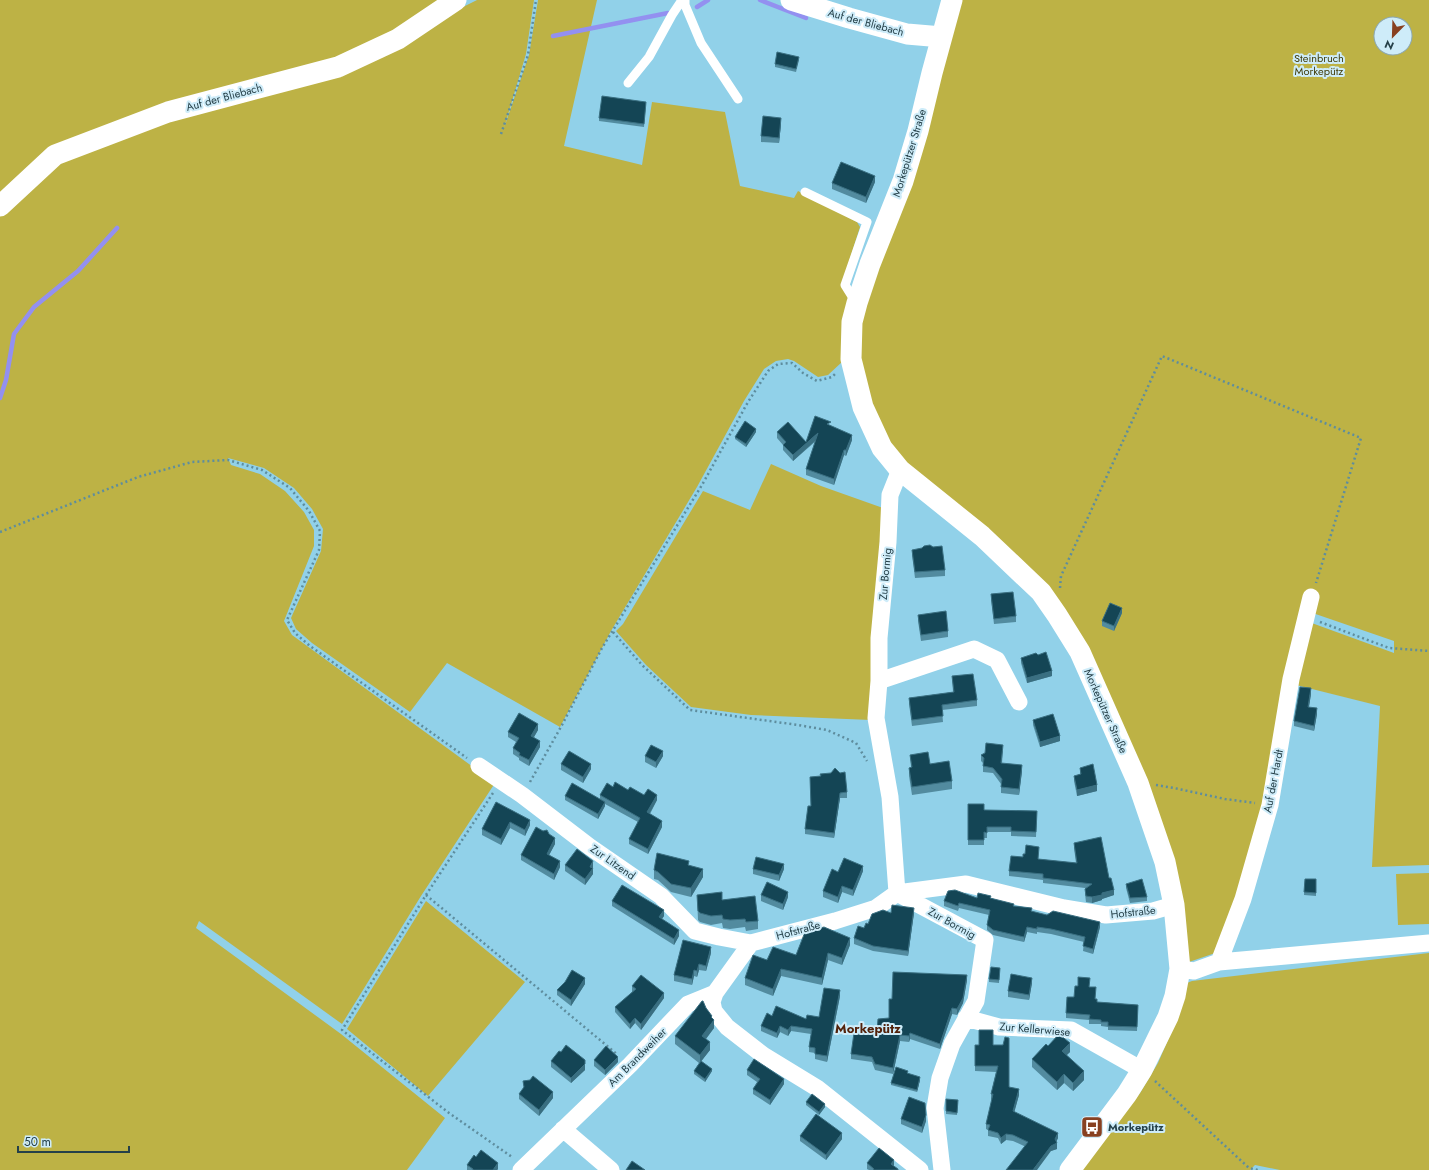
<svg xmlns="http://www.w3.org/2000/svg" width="1429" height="1170" viewBox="0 0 1429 1170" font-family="Jost,sans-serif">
	<rect width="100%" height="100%" fill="#91d1e9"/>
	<path fill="#bdb245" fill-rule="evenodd" d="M0,0H453L459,9L477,0H534L526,54L504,128L529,55L538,0H597L564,146L642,165L652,102L725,112L740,186L794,198L798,191L857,222L860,227L842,284L850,296L842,362L828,375L818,377L794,361L788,359L776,361L764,369L744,401L697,487L611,631L560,727L447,663L410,712L312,643L296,629L291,618L321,551L323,529L312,509L294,488L264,468L228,458L231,465L260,474L285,491L304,512L314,530V546L284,621L292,635L495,783L421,896L342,1024L199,921L196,928L341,1034L445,1118L407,1170H0Z
		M961,0H1429V865L1372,867L1380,706L1296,685L1309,622L1394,653V641L1301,609L1265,795L1221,951L1189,962L1082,637L903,462L887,441L869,401L860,358L861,318ZM1381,24H1405V48H1381Z
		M771,464L821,486L883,508L871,720L751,715L691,707L646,665L616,631L623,624L703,491L750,510Z
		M1429,873V924L1398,925L1396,874Z
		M426,901L525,982L428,1096L347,1029Z
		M1429,953V1170H1280L1255,1165L1250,1170H1081L1140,1093L1158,1063L1176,1021L1184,984L1192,981Z"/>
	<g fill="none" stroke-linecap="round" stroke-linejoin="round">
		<path stroke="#9390f0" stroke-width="4.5" d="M760,0L806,18
			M697,7L708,0
			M553,36L668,13
			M0,398L6,380L14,334L34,307L78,271L117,228"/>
		<path stroke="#5e8d9e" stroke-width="2.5" stroke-dasharray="2 3" stroke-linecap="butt" d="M501,134L528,55L536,0
			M0,532L138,477L192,462L228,460L262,470L290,488L309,511L320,531L319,550L287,620L295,633L310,646L467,758
			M1060,588L1061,576L1162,356L1361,438L1316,583
			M1320,622L1389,648L1429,651
			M613,632L642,665L690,710L798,725L827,730L856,743L867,761
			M530,782L562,725L602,648L702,485L748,402L768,371L778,364L792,363L803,373L817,381L832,377L837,372
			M1156,785L1174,788L1225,799L1255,803
			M493,793L426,895L342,1030L449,1113L512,1157
			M426,895L618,1055
			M1155,1081L1249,1168L1258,1170"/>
		<path stroke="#fff" stroke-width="9" d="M685,0V5L701,43L738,99
			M628,83L649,57L672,15L682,0
			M805,192L867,222L845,285L855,301"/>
		<path stroke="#fff" stroke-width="17" d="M900,470L890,495L888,542L879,638V681L876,718L890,797L897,893L985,940L976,1001L952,1044L940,1078L935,1108L942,1170
			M879,681L974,649L997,660L1019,702
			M479,766L522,795L590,847L661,896L695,931L719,937L751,943
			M1219,962L1243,899L1270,805L1291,679L1311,597
			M1180,969L1194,971L1219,962L1429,943
			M966,1018L999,1027L1071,1030L1142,1070
			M563,1129L611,1170
			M521,1170L630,1065L688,1004L715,993
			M920,1170L817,1088L763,1055L727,1027L714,1011L712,1002L715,993L751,943L835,921L876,908L897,893L966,884L1064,908L1106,915L1153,911L1174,905"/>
		<path stroke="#fff" stroke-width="21" d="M791,0L849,18L907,34L942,37
			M952,0L932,73L918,131L903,181L870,264L857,303L852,322L851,359L863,407L882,448L900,470L982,536L1041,592L1057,615L1080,652L1138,783L1165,862L1174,905L1180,969L1175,996L1168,1017L1142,1070L1127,1094L1070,1170
			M0,206L55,155L168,112L338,67L398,39L456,0"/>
	</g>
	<path fill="#528b9f" d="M799,60L796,72L775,67V64Z
		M646,104L644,127L599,121V118Z
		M781,124L779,143L761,142V136Z
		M875,182L866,203L832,189V183Z
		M831,426L852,440L846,456L844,455L834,485L806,475V469L816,441L793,461L783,450V445L777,438V432L806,442Z
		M756,432L746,447L735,439V437Z
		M912,550L945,570V576L915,578L912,555Z
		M991,594L1016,616V622L994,624L991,600Z
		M1122,613L1114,631L1102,626V621Z
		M918,615L948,631V637L921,641L918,621Z
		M1021,658L1052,676L1027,683L1021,663Z
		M952,676L977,700V706L942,710L943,722L912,726L909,704V698L953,692Z
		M1311,694L1309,707L1317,714L1314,731L1294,726V721Z
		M1033,720L1060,741L1040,747L1033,725Z
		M538,730L534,737L540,747L529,766L519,760V758L513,754V748L516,742L508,737V732Z
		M1003,751L1002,763L1022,771L1019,795L1001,793V784L993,773L983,772V763L981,761V755Z
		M910,755L952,781V789L912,795L909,776V768L911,767Z
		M645,756H663L656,768L645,762Z
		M561,764L591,769L583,783L561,770Z
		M1080,768L1097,791L1077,796L1074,781V776L1080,774Z
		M810,777L847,792V798H840L834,838L805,834V829L811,806Z
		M613,787L628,790L657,800L650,814L662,827L648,854L629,844V839L638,822L605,804V806L598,819L565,800V796L600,799V795Z
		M496,802L530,825L525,836L510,828L501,845L482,835V829Z
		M968,804L984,810L1037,811L1036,837L1011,836V832H987V838H984V845H968Z
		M549,834L555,844L549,855L560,867L554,880L521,860V855Z
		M1074,843L1109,878L1114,895L1102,899V900L1092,903L1086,902L1085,894V888L1043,883V880L1009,876V871L1023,857V854H1025L1038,859L1076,863L1074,848Z
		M565,865L593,867L592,868L593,874L585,885L565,871Z
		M689,866L703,877L691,897L671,892L658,880L654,879V870Z
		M753,869H784L779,881L753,874Z
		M863,871L853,896L842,892L838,903L823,897V891L838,872Z
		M1305,879H1316V896L1304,895Z
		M1126,884L1147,897V901L1130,903L1126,888Z
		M697,895L722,900L758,921V929L746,931L745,927L730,929L723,928L722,923L711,925L700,922L698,920Z
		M761,895L788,897L783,910L761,901Z
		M977,898H991L1032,912L1100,927L1093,954L1083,951L1084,942L1051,934L1037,932V934L1027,932L1024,942L993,935L987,930V925L989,915L959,908L958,911L944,906V901Z
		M612,901L664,916L662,919L679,936L674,945L612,906Z
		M891,913H914L908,956L873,951L854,944V938L868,924Z
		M850,945L842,965L828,960L822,985L781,976L773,996L745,985V978L767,960Z
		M711,953L706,971L699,970L697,977L694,976L692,985L674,981V975Z
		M1000,968L999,983L989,982V979Z
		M967,980L963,1003L957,1015L952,1014L940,1049L910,1039L909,1042L900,1041L893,1074L875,1070L872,1062L851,1059V1054L877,1030L889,1018L892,999Z
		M565,982L585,984L571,1006L557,995V990Z
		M1032,983L1029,1000L1008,997V991Z
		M632,986L664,998L641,1030L635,1023L630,1029L615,1012V1007L632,992Z
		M1089,987L1097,1002L1138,1005L1137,1031L1108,1030V1027L1101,1026V1024H1089V1020L1066,1018V1013Z
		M840,996L827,1062L815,1059V1053L809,1052V1047L811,1034L791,1031L788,1036L780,1032L777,1038L761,1031V1026L772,1016L806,1019L819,1017Z
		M706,1008L712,1018L714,1028L706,1039L710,1050L701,1061L712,1071L705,1082L694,1074V1071L699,1063L675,1044V1036Z
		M975,1045H993L1009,1087L1019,1095L1014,1112L1058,1138L1056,1142L1057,1149L1051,1151L1024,1146L1013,1141L1006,1140L1001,1144L998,1138L988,1136V1130L986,1129V1124L992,1100L991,1099V1094L996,1072L975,1071Z
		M1048,1046L1070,1052L1066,1055L1084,1080L1073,1091L1064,1083L1057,1090L1032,1067V1059Z
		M594,1060L618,1062L605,1075L594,1066Z
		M551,1061L585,1070L571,1083L551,1067Z
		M747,1070L784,1084L770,1105L753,1094V1089L757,1082L747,1075Z
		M530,1080L553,1098L539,1116L519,1099V1094L524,1088L523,1081Z
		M920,1080L917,1092L891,1085V1083Z
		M946,1099L958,1103L957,1115L946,1114Z
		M806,1102L825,1107L819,1115L806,1105Z
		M901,1119L926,1121L922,1133L901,1124Z
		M800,1136L842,1139L826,1160L800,1141Z
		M867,1163L894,1166L898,1170H869L867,1169Z
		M467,1165L498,1169L497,1170H467Z"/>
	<path fill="#3a6f81" d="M781,118V124L779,143V138Z
		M875,176V182L866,203V197Z
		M756,429V432L746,447V444Z
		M818,433V438L793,461V455Z
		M852,435V440L846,456V450Z
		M844,450V455L834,485V479Z
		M1122,608V613L1114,631V626Z
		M1052,671V676L1027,683V678Z
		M1311,688V694L1308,712V707Z
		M1317,708V714L1314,731V726Z
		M538,724V730L531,742V736Z
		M1060,736V741L1040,747V742Z
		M540,741V747L529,766V760Z
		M663,751V756L656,768V762Z
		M591,764V769L583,783V777Z
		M1022,765V771L1019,795V789Z
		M1097,785V791L1077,796V790Z
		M840,793V798L834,838V833Z
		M657,795V800L647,818V812Z
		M605,802V806L598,819V814Z
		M530,820V825L525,836V830Z
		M662,821V827L648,854V849Z
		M510,822V828L501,845V839Z
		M555,838V844L547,859V854Z
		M560,861V867L554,880V874Z
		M593,861V867L591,871L593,868V874L585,885V879Z
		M784,864V869L779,881V875Z
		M863,866V871L853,896V890Z
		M703,869V877L691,897V888Z
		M842,886V892L838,903V897Z
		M1114,890V895L1102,899V900L1092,903V897L1102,893Z
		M788,892V897L783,910V904Z
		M914,908V913L908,956V951Z
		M664,910V916L659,923V917Z
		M1100,922V927L1093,954V949Z
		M1027,927V932L1024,942V937Z
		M679,930V936L674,945V939Z
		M850,938V945L842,965V958Z
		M711,947V953L706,971V966Z
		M828,953V960L822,985V978Z
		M699,964V970L697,977V971Z
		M781,969V976L773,996V989Z
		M694,970V976L692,985V979Z
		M967,975V980L963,1003L957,1015V1009Z
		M585,978V984L571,1006V1000Z
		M1032,978V983L1029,1000V995Z
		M840,990V996L827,1062V1056Z
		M664,993V998L641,1030V1024Z
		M952,1008V1014L940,1049V1044Z
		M712,1016V1023L714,1020V1028L702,1044V1036Z
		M635,1018V1023L630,1029V1024Z
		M780,1026V1032L777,1038V1033Z
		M791,1026V1031L788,1036V1030Z
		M910,1033V1039L909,1042V1036Z
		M900,1035V1041L893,1074V1068Z
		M710,1042V1050L700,1063V1055Z
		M1070,1043V1052L1062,1060V1051Z
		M618,1057V1062L605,1075V1070Z
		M585,1064V1070L571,1083V1078Z
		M712,1069V1071L705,1082V1079Z
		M1084,1071V1080L1073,1091V1083Z
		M1064,1074V1083L1057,1090V1082Z
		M920,1077V1080L917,1092V1090Z
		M784,1079V1084L770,1105V1100Z
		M1019,1089V1095L1013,1117V1111Z
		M553,1092V1098L539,1116V1110Z
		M825,1104V1107L819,1115V1112Z
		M926,1115V1121L922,1133V1127Z
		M842,1133V1139L826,1160V1155Z
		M1058,1133V1138L1055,1144L1057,1143V1149L1051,1151L1037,1170H1033L1055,1139Z
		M1006,1134V1140L1001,1144V1138Z
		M894,1160V1166L891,1164Z
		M498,1163V1169L497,1170H493Z"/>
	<path fill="#144555" stroke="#3a6f81" d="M777,52L799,57L796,69L775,64Z
		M602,96L646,102L644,124L599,118Z
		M763,116L781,118L779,138L761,136Z
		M841,162L875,176L866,197L832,183Z
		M815,416L831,422L827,424L852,435L846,450H844L834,479L806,469L818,433L793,455L783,445L786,442L777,432L788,422L806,442Z
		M745,421L756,429L746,444L735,437Z
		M930,545L933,547L942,546L945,570L915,572L912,550L922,548L924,546Z
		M1013,592L1016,616L994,619L991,594Z
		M1110,603L1122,608L1114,626L1102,621Z
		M946,611L948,631L921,635L918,615Z
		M1046,652L1052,671L1027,678L1021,658L1036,653L1038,655Z
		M973,674L977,700L942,705L943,716L912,720L909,698L954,692L952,676Z
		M1300,687L1311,688L1308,707L1317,708L1314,726L1294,721Z
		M519,713L538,724L531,736L540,741L529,760L519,755L520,753L513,748L519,738L508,732Z
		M1053,714L1060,736L1040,742L1033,720Z
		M986,743L1003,745L1001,763L1022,765L1019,789L1001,787L1002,779L993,768L983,766L984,758L981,755L985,753Z
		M651,745L663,751L656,762L645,756Z
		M569,751L591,764L583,777L561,764Z
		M928,752L930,764L949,761L952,781L912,787L909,768L912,767L910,755Z
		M1093,764L1097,785L1077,790L1074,776L1081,774L1080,768Z
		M835,768L840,773L845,772L847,792L840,793L834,833L805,829L808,806H811L810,777L821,776L820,774L831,773Z
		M615,782L628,790L630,787L644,795L648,789L657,795L647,812L662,821L648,849L629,839L640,818L600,795L607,783L613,787Z
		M572,783L605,802L598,814L565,796Z
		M496,802L530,820L525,830L510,822L501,839L482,829Z
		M968,804H984V810L1037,811L1036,832L1011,831V827H987V833L984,832V840H968Z
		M536,827L543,831L547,830L549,834L555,838L547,854L560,861L554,874L521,855Z
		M1101,837L1109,878H1111L1114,890L1102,893V895L1092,897L1086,896L1085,889L1092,884L1043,878V874L1009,871L1011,856L1023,857V854H1025L1026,845L1039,847L1038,859L1077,863L1074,843Z
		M577,849L593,861L590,867L593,868L585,879L565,865Z
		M657,853L689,861L688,865L703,869L691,888L671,884L658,872L654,870Z
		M756,857L784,864L779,875L753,869Z
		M844,858L863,866L853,890L842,886L838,897L823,891L832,869L838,872Z
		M1142,879L1147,897L1130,898L1126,884Z
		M1305,879H1316V893L1304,892Z
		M767,882L788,892L783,904L761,895Z
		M622,885L664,910L659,917L679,930L674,939L612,901Z
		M955,890L977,898L978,893L991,896L990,898L1014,904L1013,906L1032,908L1031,911L1047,915L1053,911L1100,922L1093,949L1083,946L1085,937L1051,929L1037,927V929L1027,927L1024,937L993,930L987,925L990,910L959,903L958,906L944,901L948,891Z
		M722,892V900L755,896L758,921L746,922L745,919L730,920L723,919L722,915L711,916L700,913L698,911L697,895Z
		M892,905L914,908L908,951L873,946L854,938L858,926L864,928L866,923L868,924L872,914L883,910L891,913Z
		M824,927L850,938L842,958L828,953L822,978L781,969L773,989L745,978L753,955L767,960L773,947L796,955L805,932Z
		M683,940L711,947L706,966L699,964L697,971L694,970L692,979L674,975Z
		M991,967L1000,968L999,980L989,979Z
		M572,970L585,978L571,1000L557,990L565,982Z
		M893,972L967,975L963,998L957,1009L952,1008L940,1044L910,1033L909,1036L900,1035L893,1068L875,1064L872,1057L851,1054L855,1026L877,1030L878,1019L889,1018V999H892Z
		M1011,974L1032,978L1029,995L1008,991Z
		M641,975L664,993L641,1024L635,1018L630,1024L615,1007L636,989L632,986Z
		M1078,977L1090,978L1089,987H1096L1095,999H1097V1002L1138,1005L1137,1027L1108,1026V1022H1101V1020L1089,1019L1090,1015L1066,1013L1067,997H1074L1075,986H1078Z
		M824,988L840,990L827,1056L815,1054V1048L809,1047L812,1029L791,1026L788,1030L780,1026L777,1033L761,1026L767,1013L772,1016L776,1006L806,1019L807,1015L819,1017Z
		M702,1001H703L706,1008L712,1016L711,1017L714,1020L702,1036L710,1042L700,1055L675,1036Z
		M979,1030H993V1045H1003L1005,1037L1009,1038V1087L1019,1089L1013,1111L1058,1133L1055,1139L1057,1143L1051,1146L1033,1170H1006L1028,1142L1013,1135L1006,1134L1001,1138L998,1133L988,1130L990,1125L986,1124L993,1094H991L998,1066H975V1045H979Z
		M1059,1034L1070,1043L1062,1051L1084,1071L1073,1083L1064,1074L1057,1082L1032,1059L1046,1044L1048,1046Z
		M566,1045L585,1060V1064L571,1078L551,1061L559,1051L561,1052Z
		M606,1046L618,1057L605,1070L594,1060Z
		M754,1059L784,1079L770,1100L753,1089L760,1079L747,1070Z
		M701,1061L712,1069L705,1079L694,1071Z
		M896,1067L908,1071L907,1073L920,1077L917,1090L891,1083Z
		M533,1076L553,1092L539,1110L519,1094L524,1087L523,1081L530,1080Z
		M812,1094L825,1104L819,1112L806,1102Z
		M909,1097L925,1103L926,1115L922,1127L901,1119Z
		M946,1099L958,1100L957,1113L946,1111Z
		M816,1114L842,1133L826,1155L800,1136Z
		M879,1148L894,1160L891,1164L898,1169V1170H873L874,1169L867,1163Z
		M481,1150L498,1163L493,1170H473V1169L467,1165L474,1155L476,1157Z
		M632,1161L645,1170H626Z"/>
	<defs>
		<g id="bus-square" transform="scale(1.15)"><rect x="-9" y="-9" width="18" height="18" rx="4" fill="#884020" stroke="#ceecf9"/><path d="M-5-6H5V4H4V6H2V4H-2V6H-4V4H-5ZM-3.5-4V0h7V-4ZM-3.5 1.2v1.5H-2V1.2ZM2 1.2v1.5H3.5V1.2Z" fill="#fff"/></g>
	</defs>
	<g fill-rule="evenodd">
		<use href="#bus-square" x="1092" y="1127"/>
	</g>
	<g text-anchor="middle" stroke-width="4" stroke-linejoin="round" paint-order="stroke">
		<g font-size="11" fill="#254049" stroke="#ceecf9">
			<text transform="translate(866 22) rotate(15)" y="4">Auf der Bliebach</text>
			<text transform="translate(224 97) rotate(-15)" y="4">Auf der Bliebach</text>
			<text transform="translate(909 153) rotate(-73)" y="4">Morkepützer Straße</text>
			<text transform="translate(885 574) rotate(-85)" y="4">Zur Bormig</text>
			<text transform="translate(1106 711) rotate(66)" y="4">Morkepützer Straße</text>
			<text transform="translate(1273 781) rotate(-79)" y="4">Auf der Hardt</text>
			<text transform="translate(613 862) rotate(35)" y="4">Zur Litzend</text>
			<text transform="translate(1133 912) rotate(-6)" y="4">Hofstraße</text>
			<text transform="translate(952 923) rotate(29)" y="4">Zur Bormig</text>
			<text transform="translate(798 930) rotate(-15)" y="4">Hofstraße</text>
			<text transform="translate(1035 1029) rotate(5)" y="4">Zur Kellerwiese</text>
			<text transform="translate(637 1057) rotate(-45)" y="4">Am Brandweiher</text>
		</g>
		<g font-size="11" fill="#413c09" stroke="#ceecf9">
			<text x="1319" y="62">Steinbruch<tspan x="1319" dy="13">Morkepütz</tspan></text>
		</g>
		<g font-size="11" font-weight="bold" fill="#254049" stroke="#ceecf9" text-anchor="start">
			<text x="1108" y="1131">Morkepütz</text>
		</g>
		<g font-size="13" font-weight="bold" fill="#53220b" stroke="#ceecf9">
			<text x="868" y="1033">Morkepütz</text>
		</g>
	</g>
	<g transform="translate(1393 36) rotate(203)"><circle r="19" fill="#ceecf9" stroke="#8aa7b3"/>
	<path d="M0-3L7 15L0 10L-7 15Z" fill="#884020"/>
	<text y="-6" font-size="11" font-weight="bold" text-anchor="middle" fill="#254049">N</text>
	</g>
	<path d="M18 1146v6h111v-6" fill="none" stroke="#254049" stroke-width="2"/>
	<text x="24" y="1146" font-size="12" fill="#254049" stroke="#ceecf9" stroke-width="3" paint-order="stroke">50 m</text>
</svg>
